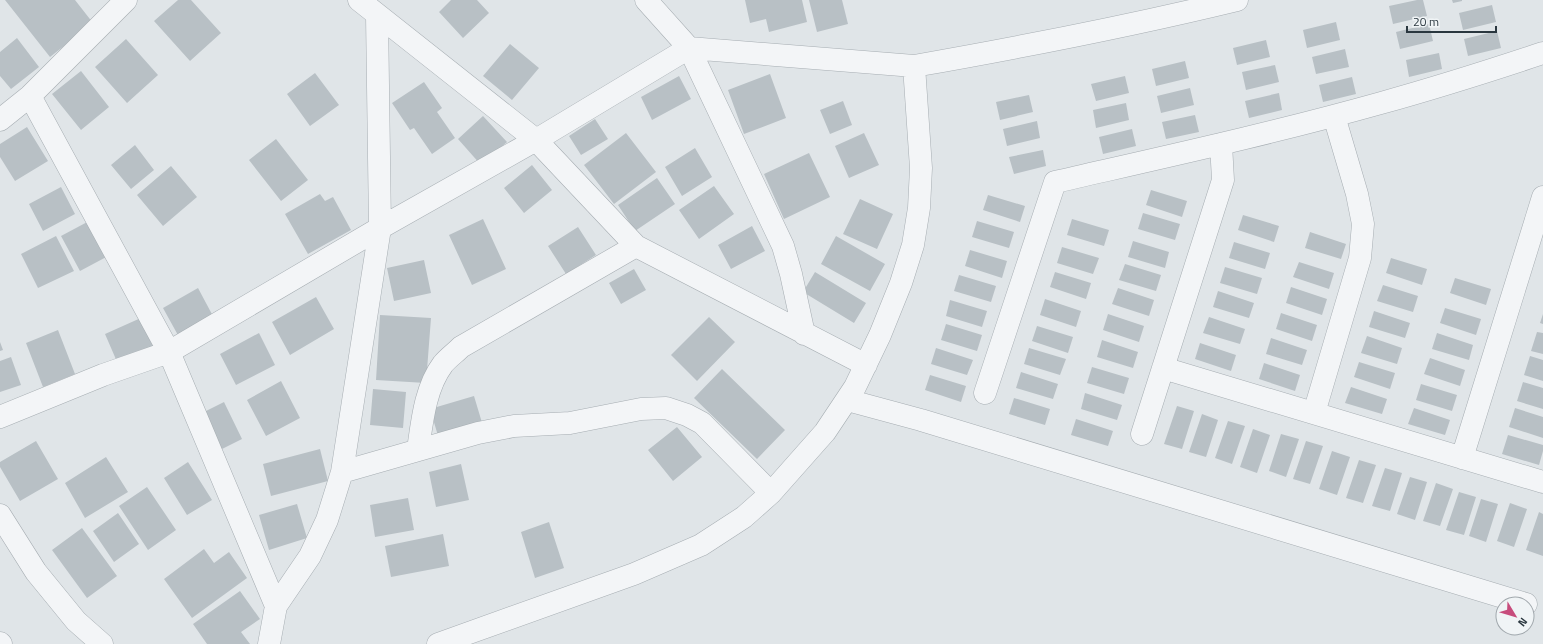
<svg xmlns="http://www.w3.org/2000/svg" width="1543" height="644" viewBox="0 0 1543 644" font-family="'Titillium Web',sans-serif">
	<rect width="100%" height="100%" fill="#e0e5e8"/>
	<path fill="#b8c0c5" d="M5,0H75L93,23L50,57Z
		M178,0H191L221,33L190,61L154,21Z
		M451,0H477L489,13L463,38L439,12Z
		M745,0H802L807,22L769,32L766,19L750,23Z
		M809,0H842L848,24L817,32Z
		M1417,0H1423L1427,16L1393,24L1389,6Z
		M1452,0H1462V1L1453,3Z
		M1492,5L1496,22L1463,30L1459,13Z
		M1336,22L1340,40L1307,48L1303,30Z
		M1429,24L1433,41L1400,49L1396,32Z
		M1497,31L1501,48L1468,56L1464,39Z
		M17,38L39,67L11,89L0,76V52Z
		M126,39L158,75L127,103L95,67Z
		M1266,40L1270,57L1237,65L1233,48Z
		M510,44L539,68L512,100L483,76Z
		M1345,49L1349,67L1316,74L1312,57Z
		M1439,53L1442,69L1409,77L1406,60Z
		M1185,61L1189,78L1156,86L1152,69Z
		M1275,65L1279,82L1246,90L1242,72Z
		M81,71L109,107L81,130L52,94Z
		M315,73L339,105L310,126L287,94Z
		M770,74L786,118L744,134L728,90Z
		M679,76L691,99L652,120L641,97Z
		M1125,76L1129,93L1096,101L1091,84Z
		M1352,77L1356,94L1323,102L1319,85Z
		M424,82L442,108L437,112L455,138L432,154L414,128L410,130L392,103Z
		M1190,88L1194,105L1161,113L1157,96Z
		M1279,93L1282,110L1249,118L1245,101Z
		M1029,95L1033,112L1000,120L996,102Z
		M843,101L852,125L830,134L820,110Z
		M1126,103L1129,120L1096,128L1093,110Z
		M1195,115L1199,132L1166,139L1162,122Z
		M483,116L507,142L481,165L458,139Z
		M595,119L608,139L581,155L569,136Z
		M1037,121L1040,138L1007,146L1003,129Z
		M27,127L48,161L15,181L0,157V144Z
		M1132,129L1136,146L1103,154L1099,137Z
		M626,133L656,172L614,204L584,165Z
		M864,133L879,165L849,178L835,146Z
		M276,139L308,180L281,201L249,160Z
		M135,145L154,170L131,189L111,165Z
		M695,148L712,177L682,196L665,167Z
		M1043,150L1046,166L1014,174L1009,157Z
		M809,153L830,197L784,219L764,174Z
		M532,165L552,190L524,213L504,188Z
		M171,166L197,197L163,226L137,195Z
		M657,178L675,204L635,231L618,205Z
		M714,186L734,214L699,239L679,210Z
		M61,187L75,214L43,231L29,204Z
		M1151,190L1187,201L1182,217L1146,205Z
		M320,194L325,201L333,197L351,230L308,254L285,214Z
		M988,195L1025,206L1020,222L983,210Z
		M860,199L893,214L877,249L843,234Z
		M1143,213L1180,224L1175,240L1138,229Z
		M1243,215L1279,226L1274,242L1238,230Z
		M483,219L506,269L472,285L449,235Z
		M1072,219L1109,230L1104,246L1067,235Z
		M91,220L110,255L80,271L61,236Z
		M977,221L1014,232L1009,248L972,237Z
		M752,226L765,251L731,269L718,245Z
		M578,227L596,255L566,274L548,246Z
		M1310,232L1346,244L1341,259L1305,248Z
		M56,236L74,271L38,288L21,254Z
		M836,236L885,264L870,291L821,264Z
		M1133,241L1169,252L1165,268L1128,257Z
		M1234,242L1270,253L1265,269L1229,258Z
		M1062,247L1099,258L1093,274L1057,263Z
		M970,250L1007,261L1002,278L965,266Z
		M1391,258L1427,269L1422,285L1386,273Z
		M424,260L431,293L394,301L387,268Z
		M1299,262L1334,273L1329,289L1293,277Z
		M1125,264L1161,275L1156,291L1119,280Z
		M1225,267L1262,278L1257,294L1220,283Z
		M634,269L646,290L621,304L609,283Z
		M815,272L866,303L854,323L803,292Z
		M1055,272L1091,283L1086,299L1050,287Z
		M959,275L996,286L991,302L954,291Z
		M1455,278L1491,289L1486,305L1450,293Z
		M1383,285L1418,296L1413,312L1377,301Z
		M1291,287L1327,299L1322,315L1286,303Z
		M198,288L214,318L179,337L163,308Z
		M1118,288L1154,300L1149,316L1112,304Z
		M1218,291L1254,303L1249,318L1213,307Z
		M316,297L334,329L290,355L272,322Z
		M1045,299L1081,311L1076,327L1040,315Z
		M950,300L987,311L982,327L946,316Z
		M1445,308L1481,319L1476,335L1440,323Z
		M1374,311L1410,323L1405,338L1369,327Z
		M1281,313L1317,325L1312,341L1276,329Z
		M1108,314L1144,326L1139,342L1103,330Z
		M1543,314V324L1540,323Z
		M380,315L431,318L426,383L376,380Z
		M143,317L156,347L118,364L105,334Z
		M709,317L735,342L697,381L671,355Z
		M1209,317L1245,329L1240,344L1203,333Z
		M946,324L982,335L977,351L941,340Z
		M1037,326L1073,337L1068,353L1032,341Z
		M58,330L75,374L43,387L26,343Z
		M1537,332L1543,333V354L1531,351Z
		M259,333L275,365L236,385L220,354Z
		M1437,333L1473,345L1469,360L1432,349Z
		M1367,336L1402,348L1397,364L1361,353Z
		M1271,338L1307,350L1302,365L1266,354Z
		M1102,340L1138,352L1133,368L1097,357Z
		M0,342L3,350L0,351Z
		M1200,343L1236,355L1231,371L1195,359Z
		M936,348L973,360L967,375L931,364Z
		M1029,348L1066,359L1060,375L1024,364Z
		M1530,356L1543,360V381L1524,375Z
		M11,357L21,385L0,392V361Z
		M1430,358L1465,370L1460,386L1424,374Z
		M1359,362L1395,373L1390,389L1354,377Z
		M1264,363L1300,375L1295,391L1259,379Z
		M1092,367L1129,378L1124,394L1087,383Z
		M722,369L785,430L757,459L694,398Z
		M1021,372L1058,384L1053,399L1016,388Z
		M930,375L966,386L961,402L925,390Z
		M281,381L300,418L266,436L247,400Z
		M1523,382L1543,388V409L1517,401Z
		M1421,384L1457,395L1452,411L1416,400Z
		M1351,387L1387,399L1382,414L1345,403Z
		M373,389L406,392L403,428L370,425Z
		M1085,393L1122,405L1117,420L1081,409Z
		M474,396L483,426L439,439L430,409Z
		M1014,398L1050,409L1045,425L1009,414Z
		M224,402L242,439L220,450L202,413Z
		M1177,406L1194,411L1182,449L1164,444Z
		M1414,408L1450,420L1445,435L1408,424Z
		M1515,408L1543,417V438L1509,427Z
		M1202,414L1218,420L1206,457L1189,452Z
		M1076,419L1113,431L1108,446L1071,435Z
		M1228,421L1245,426L1232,464L1215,458Z
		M677,427L702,457L673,481L648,450Z
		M1253,429L1270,435L1257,473L1240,467Z
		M1281,434L1299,439L1286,477L1269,471Z
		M1508,435L1543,445V451L1539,465L1502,454Z
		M36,441L58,479L20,501L0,467V462Z
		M1306,441L1323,446L1310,484L1293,479Z
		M320,449L328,481L271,496L263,464Z
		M1332,451L1350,457L1337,495L1319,489Z
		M106,457L128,492L85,518L65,483Z
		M1359,460L1376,465L1363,503L1346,498Z
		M188,462L212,500L187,515L164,478Z
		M461,464L469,500L436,507L429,472Z
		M1385,468L1402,473L1390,511L1372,506Z
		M1410,477L1427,482L1415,520L1397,514Z
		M1436,483L1453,489L1440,526L1423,521Z
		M147,487L176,530L148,550L119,506Z
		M1459,492L1476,497L1464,535L1446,530Z
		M408,498L414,530L375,537L370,505Z
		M1481,499L1498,504L1486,542L1469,536Z
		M1510,503L1527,509L1514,547L1497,541Z
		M297,504L307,538L269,550L259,515Z
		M1539,512L1543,514V556L1526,550Z
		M118,513L139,544L114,562L93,531Z
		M549,522L564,568L535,578L521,532Z
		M82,528L117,576L87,598L52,550Z
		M443,534L449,566L391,577L385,546Z
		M204,549L214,563L229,552L247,578L192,618L164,579Z
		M240,591L260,619L241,632L250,644H207L193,624Z"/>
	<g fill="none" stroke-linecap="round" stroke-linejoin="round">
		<g stroke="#a6adb2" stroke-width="23">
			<path id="street" d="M359,0L536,140L636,246L866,365
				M646,0L689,48L783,246L791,274L804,334
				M30,96L169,352L276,606
				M0,120L30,96L126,0
				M1163,368L1543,482
				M985,393L1055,182C1164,157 1274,133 1381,103C1435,88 1489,71 1543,53
				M847,400L921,420L1526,604
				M1314,413L1360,258L1363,224L1357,194L1334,116
				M0,417L103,375L169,352L380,228L536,140L689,48L914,66
				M1142,434L1223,180L1221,144
				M418,450C422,422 425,388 443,364C448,358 455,353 461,347L636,246
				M1462,458L1543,197
				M342,472L478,433L514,426L570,423L641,409L666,408L687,415L702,423L771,493
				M0,515L36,572L76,621L102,644
				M0,643L1,644
				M269,644L276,606L310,556L327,520L342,472L380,228L377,15
				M438,644L634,574L701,545L744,517L771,493L825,432L855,387L880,335L901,283L913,245L919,208L921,168L914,66C1022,47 1130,26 1237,0"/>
		</g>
		<use href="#street" stroke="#f3f5f7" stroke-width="22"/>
	</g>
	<g transform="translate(1515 616) rotate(128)"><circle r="19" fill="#f0f4f6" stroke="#a1a8ad"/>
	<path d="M0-3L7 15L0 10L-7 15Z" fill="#c74c7c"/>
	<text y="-6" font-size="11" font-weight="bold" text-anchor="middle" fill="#2a373f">N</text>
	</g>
	<path d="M1407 26v6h89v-6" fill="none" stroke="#2a373f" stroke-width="2"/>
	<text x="1413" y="26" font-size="12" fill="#2a373f" stroke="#f0f4f6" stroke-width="3" paint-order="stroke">20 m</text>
</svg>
